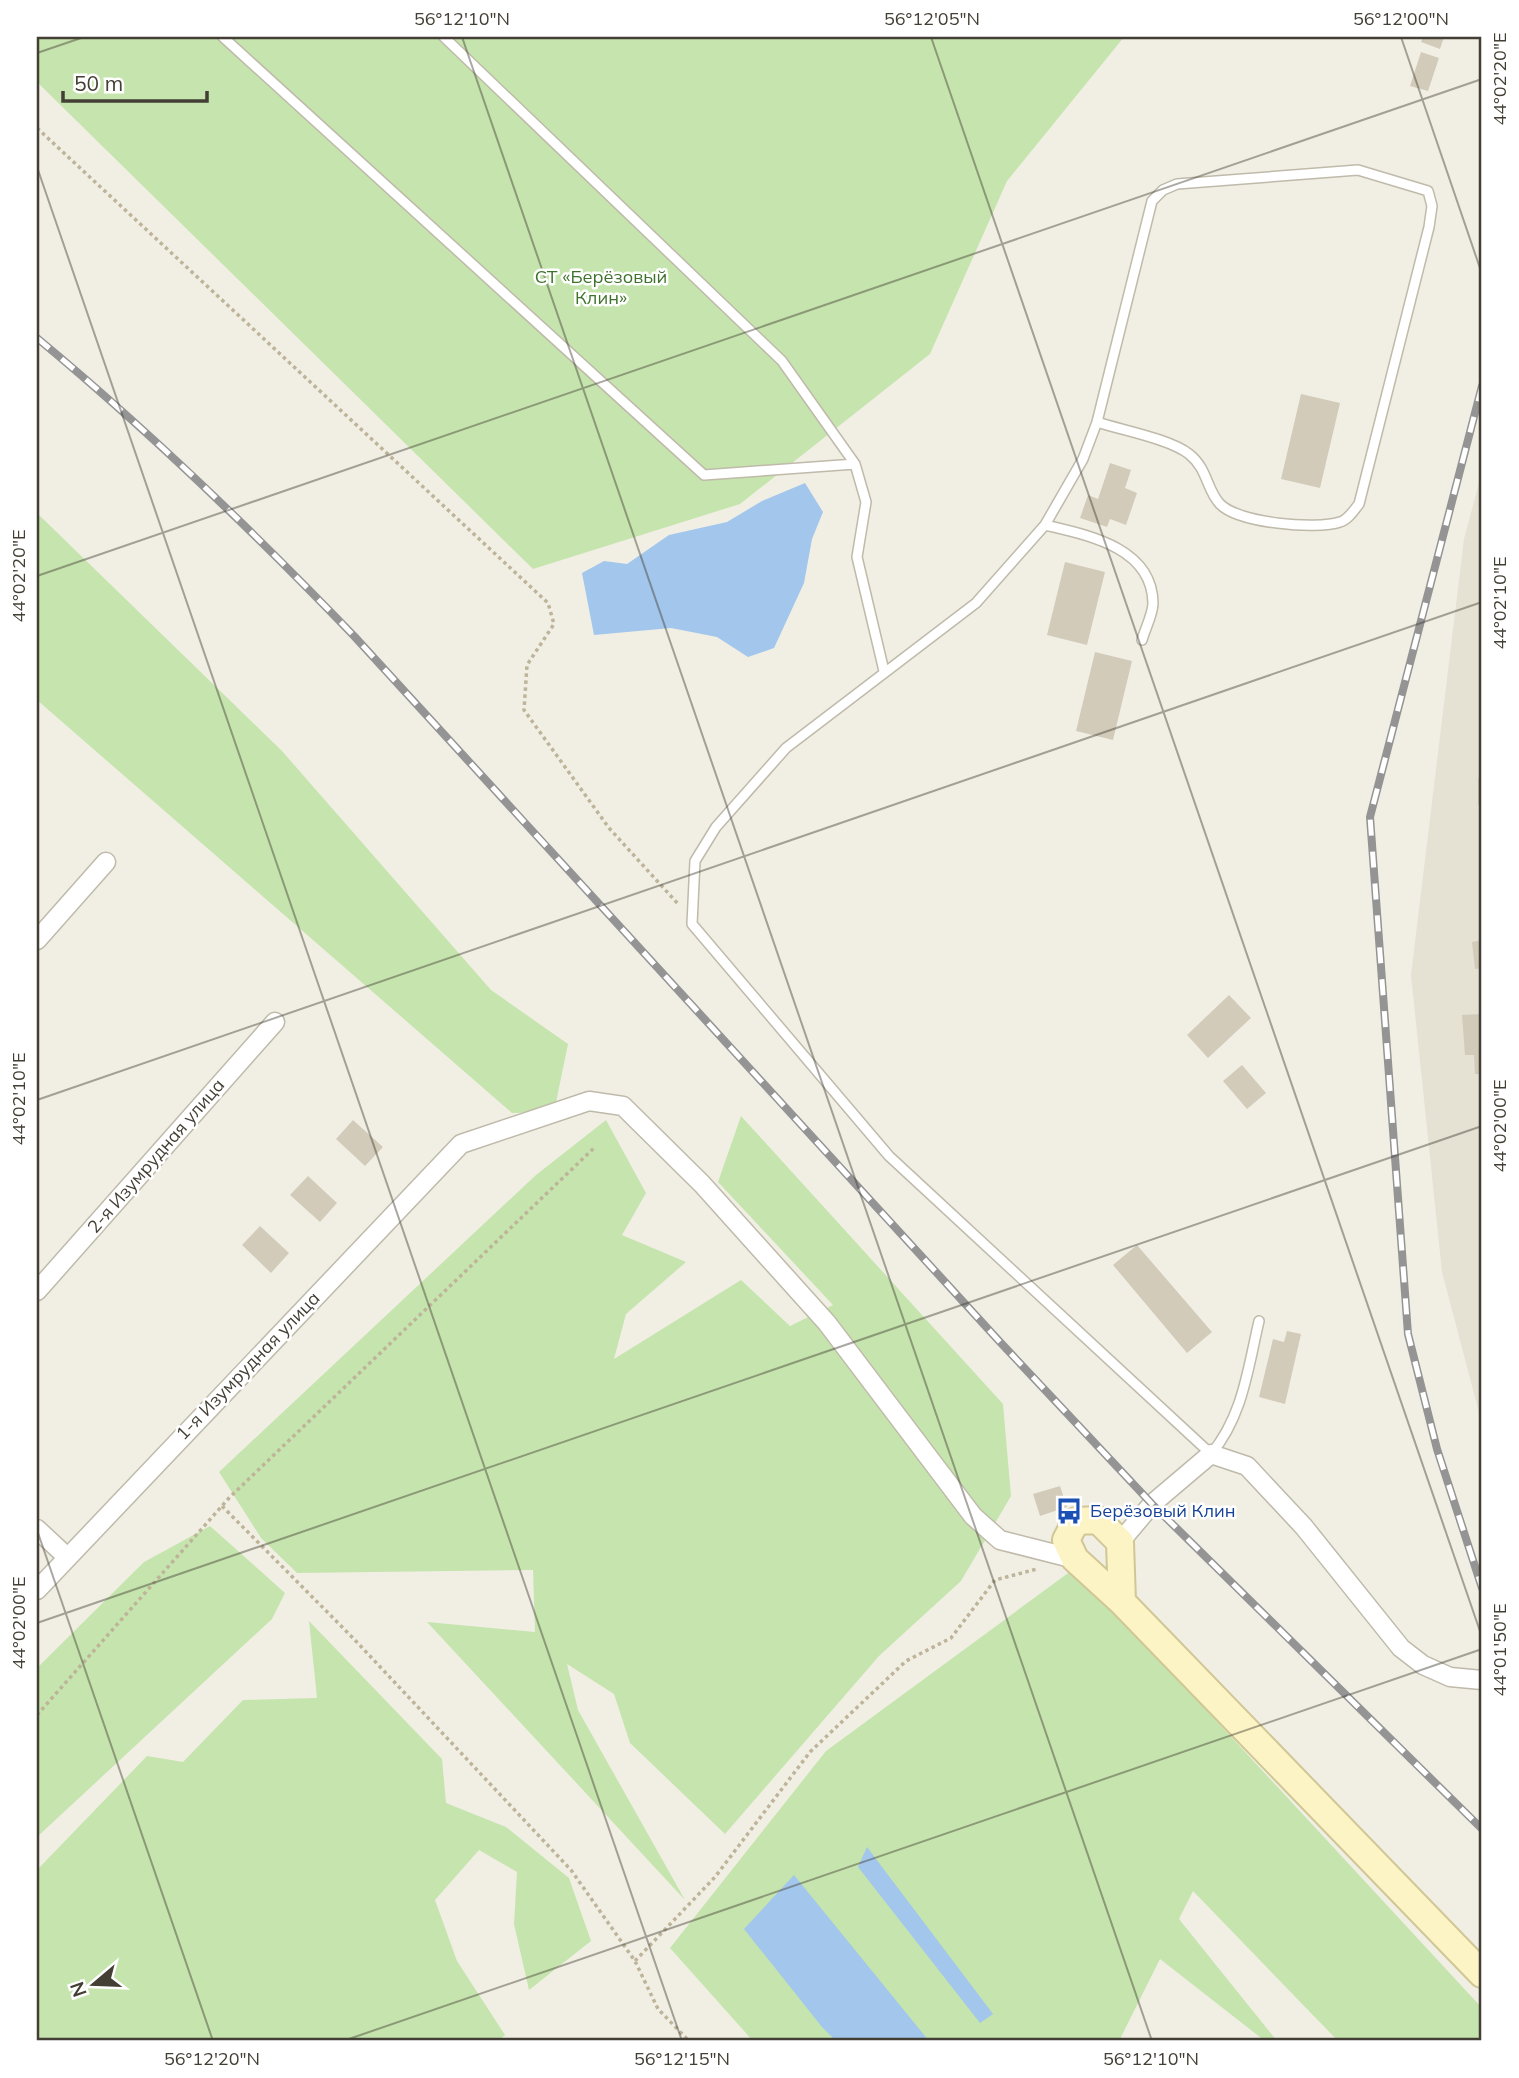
<svg xmlns="http://www.w3.org/2000/svg" width="1519" height="2078" viewBox="0 0 1519 2078" font-family="Mulish,sans-serif">
	<rect width="100%" height="100%" fill="#f1efe4"/>
	<path fill="#e5e1d3" d="M1482,472V1424L1442,1272L1411,975L1464,539Z"/>
	<path fill="#c6e4ae" d="M37,37H1124L1007,181L930,354L740,504L533,569L37,82Z
		M37,513L282,751L491,990L568,1044L554,1112L512,1113L37,700Z
		M741,1116L1003,1404L1011,1496L961,1581L879,1656L725,1834L630,1743L614,1694L567,1664L578,1710L685,1900L427,1622L535,1632L533,1570L297,1573L261,1538L219,1472L536,1175L606,1120L646,1193L622,1235L686,1262L626,1314L614,1359L741,1280L790,1326L833,1305L718,1182Z
		M210,1526L285,1593L272,1619L37,1837V1668L144,1562Z
		M1075,1568L1482,2008V2041H1338L1193,1891L1179,1919L1277,2041H1265L1160,1959L1119,2041H753L670,1948L826,1751Z
		M309,1621L442,1759L446,1803L506,1827L569,1878L591,1941L529,1990L514,1924L517,1872L479,1850L435,1900L457,1961L505,2035L498,2041H37V1870L147,1756L183,1762L243,1700L317,1698Z"/>
	<path fill="#a2c6ec" d="M805,483L823,512L812,539L804,583L774,648L748,657L717,637L671,628L594,635L582,573L604,561L627,564L669,535L727,522L762,501Z
		M867,1847L993,2014L980,2023L858,1867Z
		M794,1875L929,2041H836L822,2027L744,1929Z"/>
	<path fill="#d2cbba" d="M1423,37H1444L1440,49L1421,42Z
		M1421,52L1439,58L1428,91L1410,86Z
		M1301,394L1340,403L1320,488L1281,479Z
		M1110,463L1131,470L1125,488L1137,493L1126,525L1110,519L1107,527L1080,518L1088,495L1098,499Z
		M1065,562L1105,572L1087,645L1047,635Z
		M1095,652L1132,661L1113,740L1076,731Z
		M1478,778H1482V805H1478Z
		M1482,940V968L1475,969L1472,942Z
		M1229,995L1251,1018L1208,1058L1187,1035Z
		M1482,1014V1074H1475L1474,1055H1465L1462,1015Z
		M1242,1065L1266,1093L1247,1109L1223,1081Z
		M353,1120L383,1147L365,1166L336,1139Z
		M308,1176L337,1203L320,1222L290,1195Z
		M260,1226L289,1253L271,1273L242,1245Z
		M1137,1245L1212,1332L1187,1353L1113,1265Z
		M1287,1331L1301,1334L1285,1404L1259,1397L1273,1339L1284,1342Z
		M1060,1486L1067,1507L1040,1516L1033,1494Z"/>
	<g fill="none" stroke-linecap="round" stroke-linejoin="round">
		<g stroke="#bfbaaa" stroke-width="12">
			<path id="lane" d="M223,37L704,475L855,464
				M444,37L782,361L855,464L866,502L857,557L884,671
				M1097,422L1152,201L1163,190L1177,184L1358,170L1428,191L1432,206L1429,227L1359,504C1354,510 1348,520 1340,522C1316,530 1238,523 1220,504C1206,489 1208,469 1189,454C1170,439 1121,430 1097,422L1083,459L1045,525L976,603L786,748L716,827L695,861L692,924L889,1156L1211,1454C1243,1416 1248,1368 1259,1321
				M1045,525C1087,535 1152,547 1153,603C1153,614 1145,629 1142,640"/>
		</g>
		<g stroke="#bfbaaa" stroke-width="21">
			<path id="street" d="M37,940L106,862
				M37,1291L275,1022
				M37,1529L66,1556
				M1120,1542L1152,1504L1211,1454L1247,1466L1304,1527L1401,1648L1423,1665L1450,1677L1482,1680
				M37,1590L461,1144L589,1101L623,1106L702,1184L827,1323L973,1516L1000,1540L1075,1559"/>
		</g>
		<g stroke="#d0c696" stroke-width="30">
			<path id="secondary" d="M1122,1602L1120,1542L1098,1520L1076,1521L1066,1540L1075,1559L1122,1602L1482,1974"/>
		</g>
		<path stroke="#bdb499" stroke-width="3.5" stroke-dasharray="3.5 3.5" stroke-linecap="butt" d="M37,128L548,603L554,624L527,665L524,710L609,828L679,905
			M222,1506L353,1638L571,1870L635,1961L658,2009L689,2041
			M37,1715L229,1498L594,1148
			M635,1961L715,1877L810,1752L906,1661L951,1638L995,1580L1037,1569"/>
		<use href="#lane" stroke="#fff" stroke-width="9"/>
		<use href="#street" stroke="#fff" stroke-width="18"/>
		<use href="#secondary" stroke="#fcf4c4" stroke-width="26"/>
		<g stroke="#949494" stroke-width="8">
			<path id="rail" d="M37,338C149,431 253,531 354,636L1000,1342L1152,1504L1482,1829
				M1482,386L1370,817L1408,1334L1437,1449L1482,1588"/>
		</g>
		<use href="#rail" stroke="#fff" stroke-width="5" stroke-dasharray="16" stroke-linecap="butt"/>
	</g>
	<path fill="none" stroke="#433f34" stroke-width="2" stroke-opacity="0.45" d="M462,37L1152,2041M931,37L1482,1637M1401,37L1482,274M37,53L84,37M37,167L682,2041M37,576L1482,79M37,1100L1482,602M37,1530L213,2041M37,1623L1482,1126M343,2041L1482,1649"/>
	<defs>
		<g id="bus-bare" transform="scale(2.1)"><path d="M-5-6H5V4H4V6H2V4H-2V6H-4V4H-5ZM-3.5-4V0h7V-4ZM-3.5 1.2v1.5H-2V1.2ZM2 1.2v1.5H3.5V1.2Z" fill="#1a4fb4" stroke="#fff" stroke-width="2.5" paint-order="stroke"/></g>
	</defs>
	<g fill-rule="evenodd">
		<use href="#bus-bare" x="1069" y="1511"/>
	</g>
	<g text-anchor="middle" stroke-width="5" stroke-linejoin="round" paint-order="stroke">
		<g font-size="18" fill="#3e722b" stroke="#fff">
			<text x="601" y="283">СТ «Берёзовый<tspan x="601" dy="21">Клин»</tspan></text>
		</g>
		<g font-size="18" fill="#433f34" stroke="#fff">
			<text transform="translate(156 1156) rotate(-49)" y="6">2-я Изумрудная улица</text>
			<text transform="translate(248 1366) rotate(-46)" y="6">1-я Изумрудная улица</text>
		</g>
		<g font-size="18" fill="#164399" stroke="#fff" text-anchor="start">
			<text x="1090" y="1517">Берёзовый Клин</text>
		</g>
	</g>
	<rect width="1519" height="2078" fill="none" stroke="#ffffff" stroke-width="77"/>
	<g transform="translate(94 1984) rotate(251)" stroke="#ffffff" stroke-width="5" paint-order="stroke">
	<path d="M0-5L12 26L0 18L-12 26Z" fill="#433f34"/>
	<text y="-10" font-size="19" font-weight="bold" text-anchor="middle" fill="#433f34">N</text>
	</g>
	<path d="M63 91v10h144v-10" fill="none" stroke="#433f34" stroke-width="3.5"/>
	<text x="74" y="91" font-size="21" fill="#433f34" stroke="#ffffff" stroke-width="5" paint-order="stroke">50 m</text>
	<rect x="38" y="38" width="1442" height="2001" fill="none" stroke="#433f34" stroke-width="2.5"/>
	<g font-size="18" text-anchor="middle" fill="#433f34">
		<text x="462" y="25">56°12'10"N</text>
		<text x="932" y="25">56°12'05"N</text>
		<text x="1401" y="25">56°12'00"N</text>
		<text transform="translate(1500 79) rotate(-90)" y="6">44°02'20"E</text>
		<text transform="translate(19 576) rotate(-90)" y="6">44°02'20"E</text>
		<text transform="translate(1500 603) rotate(-90)" y="6">44°02'10"E</text>
		<text transform="translate(19 1099) rotate(-90)" y="6">44°02'10"E</text>
		<text transform="translate(1500 1126) rotate(-90)" y="6">44°02'00"E</text>
		<text transform="translate(19 1623) rotate(-90)" y="6">44°02'00"E</text>
		<text transform="translate(1500 1650) rotate(-90)" y="6">44°01'50"E</text>
		<text x="212" y="2065">56°12'20"N</text>
		<text x="682" y="2065">56°12'15"N</text>
		<text x="1151" y="2065">56°12'10"N</text>
	</g>
</svg>
